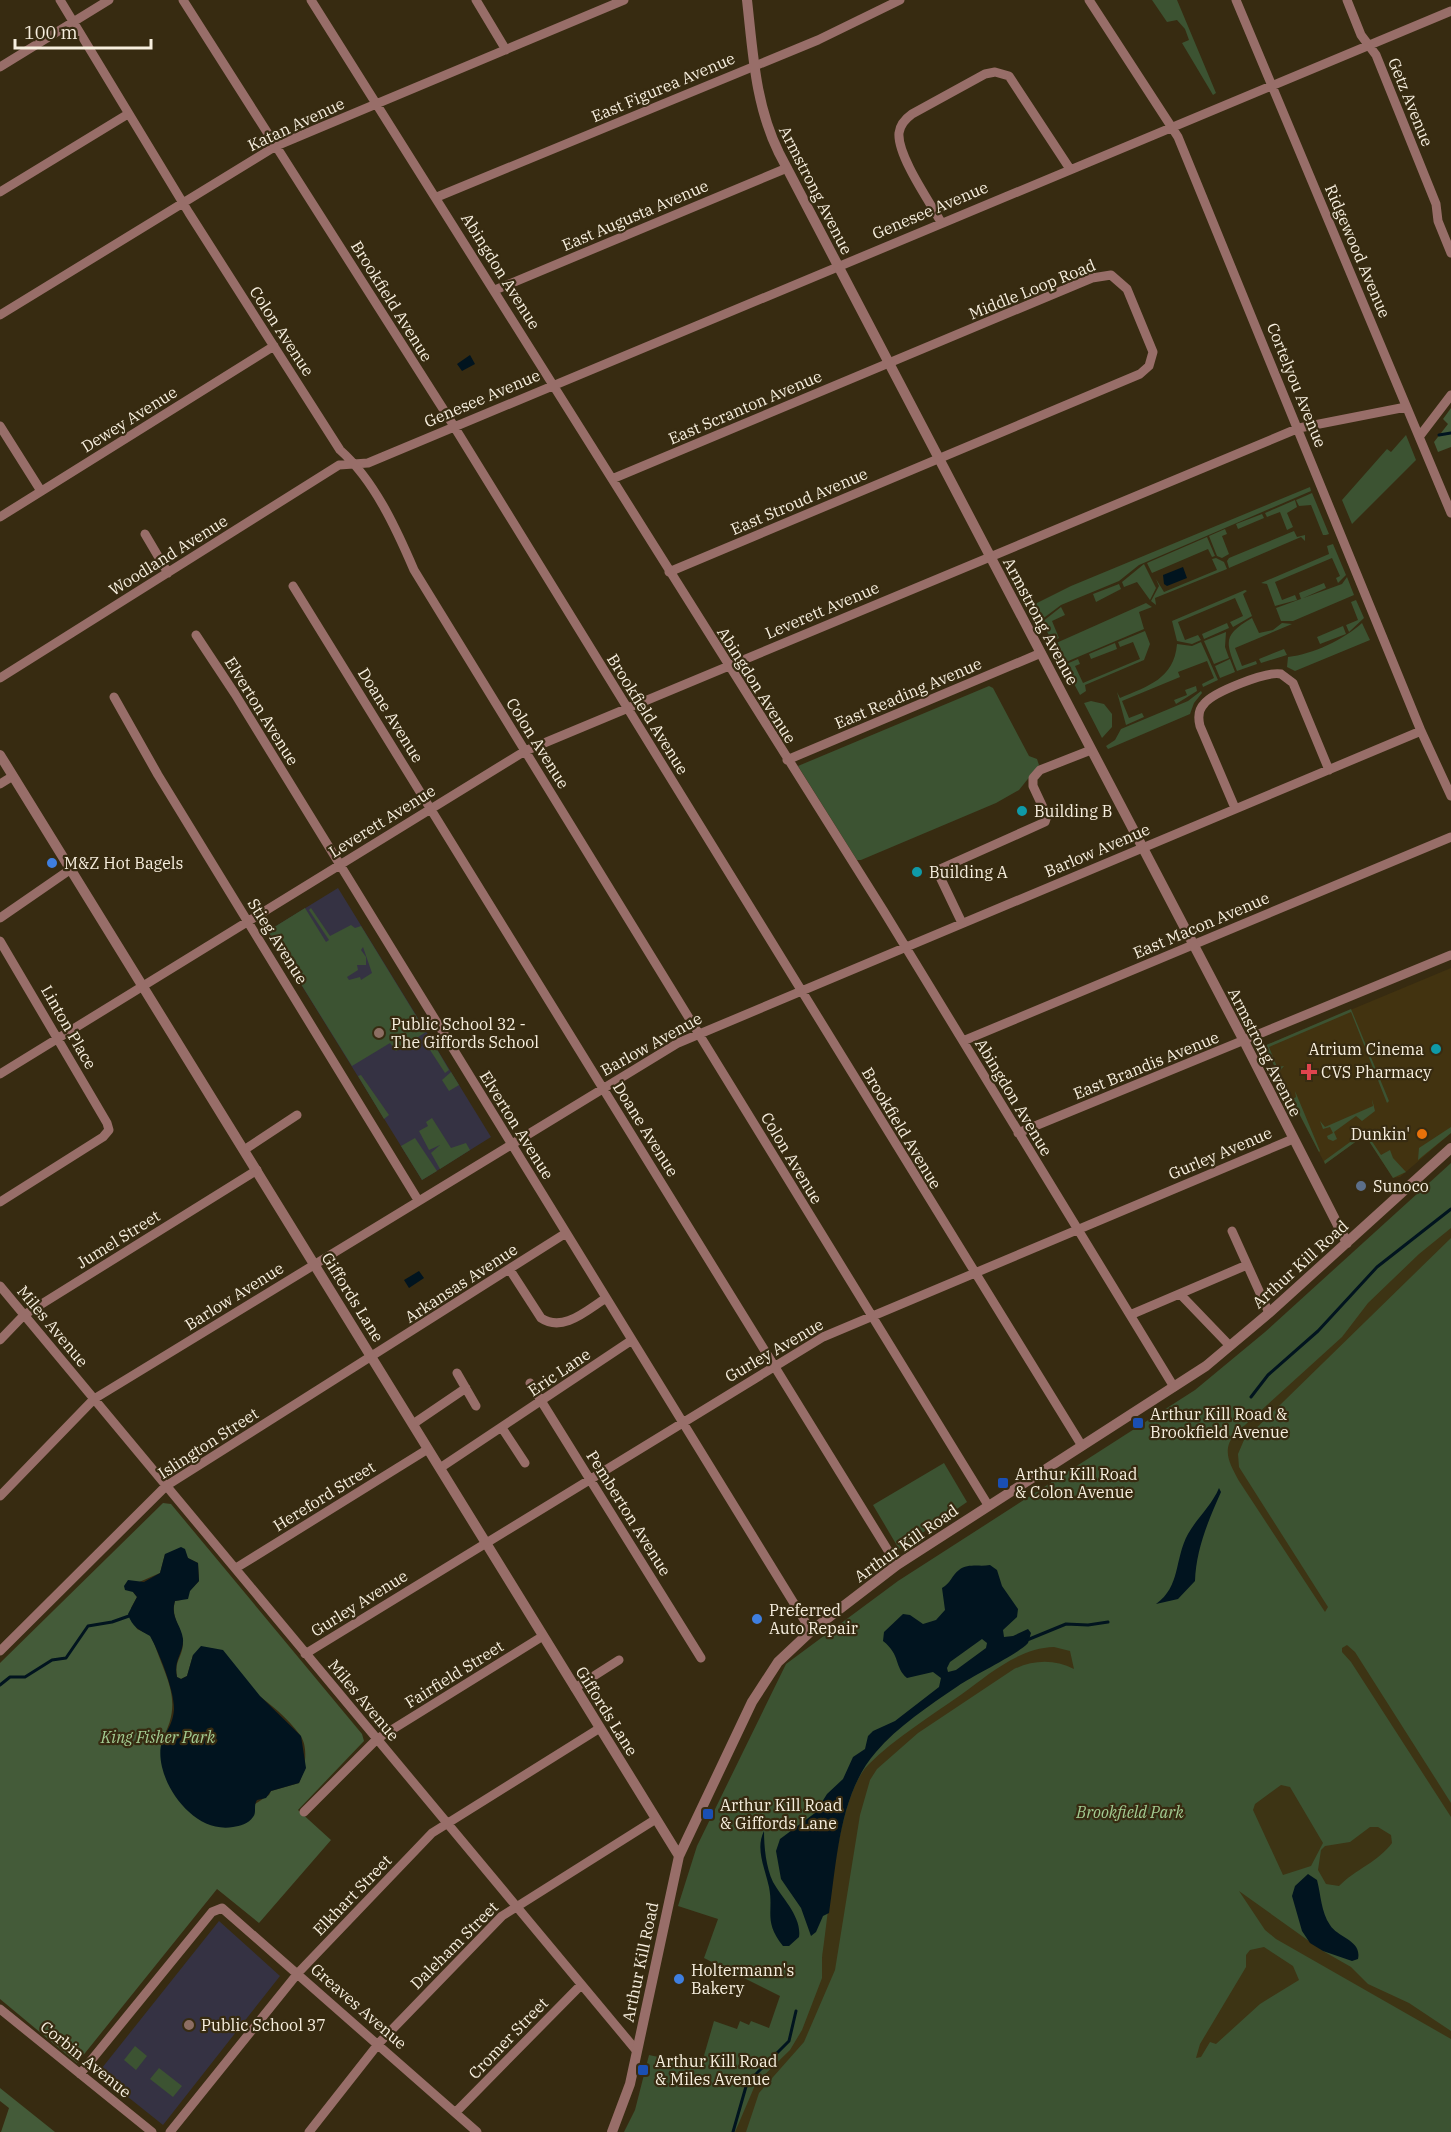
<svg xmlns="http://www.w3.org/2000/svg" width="1451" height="2132" viewBox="0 0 1451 2132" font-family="'IBM Plex Serif',serif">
	<rect width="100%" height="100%" fill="#372b11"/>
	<path fill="#423310" d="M1451,968V1133L1400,1177L1393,1178L1365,1135L1325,1164L1264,1046Z"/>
	<path fill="#353243" d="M338,888L491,1137L422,1180L268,931Z
		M219,1921L280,1976L163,2125L98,2073Z"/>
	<path fill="#3c5332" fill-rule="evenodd" d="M1152,0H1177L1216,93L1213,95L1182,43L1189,40L1185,29L1177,20L1167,22Z
		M1406,435L1416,460L1352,524L1342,500L1387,449L1391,452Z
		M1310,487L1311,491L1139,565L1119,581L1061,605L1041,620L1033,605L1071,586Z
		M1312,493L1329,534L1326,535H1323L1311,505L1299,506L1296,500Z
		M1295,500L1297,507L1287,513L1293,527L1287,530L1280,512L1267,517L1265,513Z
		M1262,514L1264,518L1238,529L1236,524Z
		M1225,529L1227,534L1222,536L1229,554L1222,558L1217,556L1209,536Z
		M1294,531L1297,537L1305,535V541L1301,537L1229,568L1227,561L1229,558Z
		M1207,537L1215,556L1212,557L1208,549L1152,573L1147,563Z
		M1333,544L1346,575L1338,583L1336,578L1340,576L1332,558L1275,582L1282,600L1295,595L1297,600L1275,606L1267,584L1261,583L1329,554L1327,546Z
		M1216,558L1224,562L1227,569L1155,598L1156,605L1151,601L1159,586L1156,579L1164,592L1217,570L1212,559Z
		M1144,564L1156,588L1150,600L1137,582L1124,587L1122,582Z
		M1347,577L1354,595L1293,621H1281L1276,608L1342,584Z
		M1324,583L1326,588L1301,599L1299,593Z
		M1119,584L1121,589L1096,602L1093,594Z
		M1245,590L1247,591L1243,594L1252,616L1233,627L1230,622L1243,616L1235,598L1178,622L1185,640L1198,635L1201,640L1192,644L1177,641L1172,621Z
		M1356,600L1364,618L1349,632L1346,625L1358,620L1351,602Z
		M1146,603L1152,607L1139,612L1144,629L1066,662L1061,651L1056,650L1054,644Z
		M1061,607L1065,615L1052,621L1059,638L1052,641L1042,622Z
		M1252,618L1259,633L1273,630L1282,623L1292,624L1235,648L1242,666L1256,661L1257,664L1237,671C1225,641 1223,635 1252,618Z
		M1227,623L1229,628L1204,639L1202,634Z
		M1362,623L1370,640L1295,671L1287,667L1288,657C1313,654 1343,640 1362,623Z
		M1343,626L1346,634L1320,644L1317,637Z
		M1145,631L1150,644L1144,660L1085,685L1086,691L1080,695L1064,665L1078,659L1080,664L1075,666L1083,683L1140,659L1133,642L1120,647L1118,642Z
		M1226,632L1225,647L1229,658L1214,664L1204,641Z
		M1201,642L1218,680L1203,687L1202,684L1214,678L1207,661L1178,672L1180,677L1122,701L1129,718L1142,713L1144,717L1126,725L1117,692L1120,698C1148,686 1174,679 1177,644L1192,646Z
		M1115,643L1117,649L1091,659L1089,654Z
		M1284,649L1287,655L1261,663L1259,659Z
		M1230,659L1235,672L1220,678L1215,666Z
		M989,686L993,688L1029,756L1037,759L1039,765L1019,790L996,803L861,860H857L798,766Z
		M1196,686L1197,691L1176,704L1174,700L1187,695L1185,690Z
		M1201,691L1202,693L1194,703L1190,714L1108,749L1106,746L1115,740L1121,729L1188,701Z
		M1091,701L1104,704L1112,714V727L1102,738L1084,703Z
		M305,908L326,942L329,940L309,910L311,908L330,936L351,925L355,928L361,926L426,1032L396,1051L390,1043L352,1066L268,931ZM363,947L372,973L361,980L360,977L349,980L347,977L358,970L357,965H366V957L361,950Z
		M1351,1009L1389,1101L1387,1103L1351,1012L1269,1047L1277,1067L1284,1066L1278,1073L1264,1046Z
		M435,1046L449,1070L445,1073L430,1050Z
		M451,1072L459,1085L449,1091L442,1080Z
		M361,1075L389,1115L384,1119L358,1076Z
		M1295,1091L1320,1151L1319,1152L1289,1094L1293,1099L1296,1097Z
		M1372,1099L1375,1111L1362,1121L1356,1116L1334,1132L1337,1139L1333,1141L1328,1139L1327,1136L1333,1133L1330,1127L1323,1129L1320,1121L1325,1127L1373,1106Z
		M432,1118L451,1148L466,1143L470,1150L440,1169L431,1153L440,1145L429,1150L419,1131L428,1126L426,1122Z
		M1451,1127V1133L1418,1160L1419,1148Z
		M1368,1129L1377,1134L1371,1140L1381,1155L1390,1150L1393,1158L1406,1172L1393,1178L1365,1135L1325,1164L1324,1161Z
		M415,1138L437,1171L422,1180L401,1146Z
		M1451,1163V2132H624L635,2110L649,2055L701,2066L714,2021L737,2029L740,2021L749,2025L751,2021L769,2028L780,1996L704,1958L718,1919L678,1906L697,1846L786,1664L898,1581L1195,1390L1265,1332Z
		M944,1463L967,1502L899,1549L873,1505Z
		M135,2046L147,2056L136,2070L124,2060Z
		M159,2068L182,2086L173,2097L150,2079Z"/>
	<path fill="#445b39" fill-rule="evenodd" d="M1451,408V447L1438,452L1434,442L1448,424L1443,419Z
		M163,1503L171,1504L362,1734L364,1741L298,1810L331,1840L259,1923L217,1889L77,2063L0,1999V1663ZM165,1554H185L188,1558L198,1563L199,1581L181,1600L175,1601C170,1619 183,1628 183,1644C182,1658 174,1661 177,1677L181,1679L187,1676L193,1655C230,1677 273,1699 300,1735C309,1747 305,1770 299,1783L271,1791L269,1795L255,1804V1811L160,1743C184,1703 168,1683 154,1643L150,1635L137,1629L131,1608L137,1597L133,1592L137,1583L160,1573Z
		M0,2088L55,2132H1L9,2108L0,2101Z"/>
	<path fill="#3d3414" d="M1451,1228V1238L1244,1440L1238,1454L1239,1467L1328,1607L1325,1612L1239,1481C1230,1464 1221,1450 1235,1434L1342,1337L1368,1303L1419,1254Z
		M1347,1645L1355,1652L1451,1803V1817L1351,1662L1342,1652V1648Z
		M1054,1647L1070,1651L1074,1669C1054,1659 1034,1660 1014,1669L918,1733L877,1769L870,1780L860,1815L835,1970L804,2042L759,2093L746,2132H735L756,2083L790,2050L802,2030L822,1978V1958C829,1913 837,1797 868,1765C895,1738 931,1716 962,1694C989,1674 1019,1648 1054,1647Z
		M1281,1785L1290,1787L1323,1843L1311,1866L1283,1875L1253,1810L1255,1804Z
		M1370,1827H1378L1391,1835L1392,1843C1378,1862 1356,1869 1339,1886L1326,1884L1318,1870L1321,1850L1325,1846L1350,1842Z
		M1239,1891L1323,1951L1351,1967L1368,1984L1409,2003L1451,2031V2039L1276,1939L1265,1930Z
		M1264,1947L1293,1966L1299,1980L1260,2004L1216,2044L1210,2042L1201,2057L1196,2058L1200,2044L1246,1967V1955L1250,1950Z"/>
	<path fill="#01141f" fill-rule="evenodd" d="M470,355L475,364L462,371L457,364Z
		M1183,567L1187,578L1167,586L1164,584L1163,575Z
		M419,1271L424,1278L409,1288L404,1280Z
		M1219,1488L1221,1492C1208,1521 1196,1550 1195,1581L1178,1599L1156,1604C1181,1586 1174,1560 1188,1534C1197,1518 1212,1505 1219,1488Z
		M181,1547L185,1549L188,1558L198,1563L199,1581L190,1591L188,1599L175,1601C170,1618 181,1624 183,1639C184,1653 173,1660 177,1677L181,1679L187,1676L193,1655L201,1646L223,1650L260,1696L301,1736L306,1768L299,1783L271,1791L266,1798L257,1800C253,1806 257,1812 253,1817C248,1824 240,1826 233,1827C199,1833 169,1797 162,1767C155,1736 172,1734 174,1710C175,1692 159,1652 150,1636C139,1630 132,1627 128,1614L137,1597L133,1592L125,1590L124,1586L128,1580L144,1582L160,1573L165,1554Z
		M990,1565L997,1570L1002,1586L1018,1609L1017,1617L1003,1630L1004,1637L1013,1636L1028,1629L1031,1633L1028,1643C1017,1655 974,1675 958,1686C930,1705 897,1727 876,1752C839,1794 837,1861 829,1913L823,1916L816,1932L811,1936L801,1908L781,1879L776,1851L780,1839L815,1813L827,1794L843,1779L853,1757L865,1749L868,1736L873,1731L895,1721L939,1687L941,1678L933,1672L907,1678C894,1667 901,1655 883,1641L884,1632L903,1614L910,1615L923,1624L936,1620L945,1610L942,1588C951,1583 952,1575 959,1570C968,1563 980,1567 990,1565ZM982,1639L987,1643L986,1648L956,1670L948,1672L947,1668L950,1662Z
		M764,1831C764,1847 766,1867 773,1882C782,1898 802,1917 799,1937L789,1946H783C763,1921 774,1912 769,1887C765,1868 755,1849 764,1831Z
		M1308,1874L1317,1880C1321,1895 1321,1912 1330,1925C1338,1938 1362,1940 1358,1959L1352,1961L1323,1951L1310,1943L1302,1931L1292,1896L1295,1886Z"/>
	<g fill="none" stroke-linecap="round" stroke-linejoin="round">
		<path stroke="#01141f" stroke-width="3" d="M1439,435L1451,433
			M1251,1397L1268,1375L1318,1331L1377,1267L1451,1209
			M1027,1640L1066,1624L1088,1625L1108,1622
			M0,1685L10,1677H25L52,1660L66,1658L88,1626L112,1622L129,1616
			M733,2132L747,2083L789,2041L796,2011"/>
		<path stroke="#986e69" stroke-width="9" d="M60,0L189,213L340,450C374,480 396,528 414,570L988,1505
			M183,0L447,415L1082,1446
			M311,0L883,910L1174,1387
			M476,0L506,50
			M1089,0L1178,137L1421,731L1451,796
			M1236,0L1451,513
			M1347,0L1361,35L1376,55L1436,204L1438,221L1451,253
			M0,67L109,0
			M0,192L128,114
			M437,197L818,40L900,0
			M941,222C929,201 897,155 899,133C900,125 905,119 912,114L985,74L995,72L1009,76L1070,169
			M495,290L787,168
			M0,315L276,146L624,0
			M0,426L41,491
			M1419,437L1451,395
			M612,479L1092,278L1111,275L1127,289L1153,352L1149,366L1140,374L669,572
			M0,517L274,346
			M145,534L168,573
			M293,586L897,1565
			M196,635L235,694L811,1631
			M0,678L339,465L368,463L1451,11
			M114,697L158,775L418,1200
			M787,760L1041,653
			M0,784L13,776
			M1235,808L1200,726C1198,718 1198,710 1204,704C1213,692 1267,671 1281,674L1293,683L1329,770
			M0,918L71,869
			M962,923L940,877V869L1045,822L1047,816L1033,786V778L1040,770L1091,750
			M0,941L107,1123L109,1130L103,1137L0,1202
			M963,1041L1451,837
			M0,1074L525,751L1299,428L1406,407
			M1018,1133L1451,955
			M244,1150L297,1115
			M1232,1231L1269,1313
			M510,1270L541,1318C563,1333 587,1310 606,1298
			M0,1286L636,2050
			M1180,1294L1230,1346
			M1130,1315L1247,1265
			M0,1340L24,1315L257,1170
			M457,1373L476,1406
			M530,1383L701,1658
			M413,1424L466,1388
			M502,1428L525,1463
			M440,1468L632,1340
			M0,1496L94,1399L678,1043L1421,731
			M236,1568L428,1449
			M0,1651L166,1486L566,1233
			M305,1654L823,1337L1293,1139
			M575,1688L619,1660
			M304,1812L377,1739L543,1636
			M0,2009L152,2132
			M80,2074L212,1912L222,1908L477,2132
			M456,2112L581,1985
			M170,2132L298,1973L432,1833L600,1728
			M309,2132L379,2043L502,1916L656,1819"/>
		<path stroke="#986e69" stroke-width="10" d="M747,0C753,53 755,104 779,153L1244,1041L1347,1243
			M0,755L679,1856
			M612,2132L630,2084L679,1856L752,1702L778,1662L811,1631L897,1565L1206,1366L1269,1313L1451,1148"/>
	</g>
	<g fill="#0f9aa8" stroke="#372b11" stroke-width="2">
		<circle cx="1022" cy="811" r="6"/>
		<circle cx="917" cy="872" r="6"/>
		<circle cx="1436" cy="1049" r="6"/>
	</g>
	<g fill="#3f7fe0" stroke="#372b11" stroke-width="2">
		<circle cx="52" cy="863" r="6"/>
		<circle cx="757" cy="1619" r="6"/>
		<circle cx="679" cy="1979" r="6"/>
	</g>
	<g fill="#8d6e63" stroke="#372b11" stroke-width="2">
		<circle cx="379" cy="1033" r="6"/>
		<circle cx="189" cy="2025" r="6"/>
	</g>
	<path fill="#e0444e" stroke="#372b11" stroke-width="2" d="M1306 1063h6v6h6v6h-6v6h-6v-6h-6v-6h6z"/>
	<circle fill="#e8710a" stroke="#372b11" stroke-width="2" cx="1422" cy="1134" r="6"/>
	<circle fill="#5c6f8a" stroke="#372b11" stroke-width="2" cx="1361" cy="1186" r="6"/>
	<g fill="#1a4fb4" stroke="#372b11" stroke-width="2">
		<rect x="1132" y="1417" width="12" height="12" rx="3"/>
		<rect x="997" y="1477" width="12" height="12" rx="3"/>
		<rect x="702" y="1808" width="12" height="12" rx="3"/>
		<rect x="637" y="2064" width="12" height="12" rx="3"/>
	</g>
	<g text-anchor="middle" stroke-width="4.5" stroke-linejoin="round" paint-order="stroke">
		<g font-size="16" fill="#f7efdf" stroke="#372b11">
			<text transform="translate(663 87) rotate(-23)" y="6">East Figurea Avenue</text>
			<text transform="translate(1411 102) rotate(68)" y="6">Getz Avenue</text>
			<text transform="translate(296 124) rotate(-25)" y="6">Katan Avenue</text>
			<text transform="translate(816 190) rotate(63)" y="6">Armstrong Avenue</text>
			<text transform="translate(930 210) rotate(-23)" y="6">Genesee Avenue</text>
			<text transform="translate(635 215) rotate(-23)" y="6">East Augusta Avenue</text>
			<text transform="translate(1358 251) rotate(67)" y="6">Ridgewood Avenue</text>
			<text transform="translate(501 271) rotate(58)" y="6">Abingdon Avenue</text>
			<text transform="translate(1032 289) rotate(-22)" y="6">Middle Loop Road</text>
			<text transform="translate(392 301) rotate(58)" y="6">Brookfield Avenue</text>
			<text transform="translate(282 331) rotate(57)" y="6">Colon Avenue</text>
			<text transform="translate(1297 385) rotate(68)" y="6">Cortelyou Avenue</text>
			<text transform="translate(482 398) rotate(-23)" y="6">Genesee Avenue</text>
			<text transform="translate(745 407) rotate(-23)" y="6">East Scranton Avenue</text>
			<text transform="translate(129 419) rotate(-32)" y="6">Dewey Avenue</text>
			<text transform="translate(799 501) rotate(-23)" y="6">East Stroud Avenue</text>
			<text transform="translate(168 555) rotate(-32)" y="6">Woodland Avenue</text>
			<text transform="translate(822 610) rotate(-23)" y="6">Leverett Avenue</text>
			<text transform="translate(1041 621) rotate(62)" y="6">Armstrong Avenue</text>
			<text transform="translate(757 685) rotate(58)" y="6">Abingdon Avenue</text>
			<text transform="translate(908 693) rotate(-23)" y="6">East Reading Avenue</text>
			<text transform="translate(262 711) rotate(58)" y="6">Elverton Avenue</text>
			<text transform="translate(648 714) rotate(58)" y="6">Brookfield Avenue</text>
			<text transform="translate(391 715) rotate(58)" y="6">Doane Avenue</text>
			<text transform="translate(538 743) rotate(58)" y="6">Colon Avenue</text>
			<text transform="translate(382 821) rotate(-32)" y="6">Leverett Avenue</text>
			<text transform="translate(1097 850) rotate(-23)" y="6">Barlow Avenue</text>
			<text transform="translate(1201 925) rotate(-23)" y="6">East Macon Avenue</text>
			<text transform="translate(278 941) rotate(58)" y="6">Stieg Avenue</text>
			<text transform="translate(69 1027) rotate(60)" y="6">Linton Place</text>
			<text transform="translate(651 1044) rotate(-29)" y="6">Barlow Avenue</text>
			<text transform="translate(1265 1052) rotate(63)" y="6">Armstrong Avenue</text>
			<text transform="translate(1146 1065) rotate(-22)" y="6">East Brandis Avenue</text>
			<text transform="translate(1014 1097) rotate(59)" y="6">Abingdon Avenue</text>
			<text transform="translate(517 1125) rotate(58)" y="6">Elverton Avenue</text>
			<text transform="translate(902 1128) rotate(59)" y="6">Brookfield Avenue</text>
			<text transform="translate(646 1129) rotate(58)" y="6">Doane Avenue</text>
			<text transform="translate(1220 1153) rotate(-23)" y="6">Gurley Avenue</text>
			<text transform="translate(792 1158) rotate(59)" y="6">Colon Avenue</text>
			<text transform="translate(118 1239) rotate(-32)" y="6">Jumel Street</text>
			<text transform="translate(1300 1264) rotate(-42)" y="6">Arthur Kill Road</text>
			<text transform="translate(461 1283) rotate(-33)" y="6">Arkansas Avenue</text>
			<text transform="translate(234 1296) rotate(-32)" y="6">Barlow Avenue</text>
			<text transform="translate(353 1297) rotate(58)" y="6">Giffords Lane</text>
			<text transform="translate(53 1326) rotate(50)" y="6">Miles Avenue</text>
			<text transform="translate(774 1350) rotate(-30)" y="6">Gurley Avenue</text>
			<text transform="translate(559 1372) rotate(-34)" y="6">Eric Lane</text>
			<text transform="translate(208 1443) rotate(-33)" y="6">Islington Street</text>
			<text transform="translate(324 1496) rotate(-32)" y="6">Hereford Street</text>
			<text transform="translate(629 1513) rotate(58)" y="6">Pemberton Avenue</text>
			<text transform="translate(906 1543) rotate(-35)" y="6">Arthur Kill Road</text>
			<text transform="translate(359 1603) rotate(-32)" y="6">Gurley Avenue</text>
			<text transform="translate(454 1674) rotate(-32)" y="6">Fairfield Street</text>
			<text transform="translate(364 1700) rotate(50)" y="6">Miles Avenue</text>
			<text transform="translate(607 1711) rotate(58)" y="6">Giffords Lane</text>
			<text transform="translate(352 1895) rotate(-46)" y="6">Elkhart Street</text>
			<text transform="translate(454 1945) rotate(-45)" y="6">Daleham Street</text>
			<text transform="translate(640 1962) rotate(-78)" y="6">Arthur Kill Road</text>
			<text transform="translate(359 2006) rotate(41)" y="6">Greaves Avenue</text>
			<text transform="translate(508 2038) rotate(-46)" y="6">Cromer Street</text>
			<text transform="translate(86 2059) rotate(39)" y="6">Corbin Avenue</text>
		</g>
		<g font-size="16" fill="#f7efdf" stroke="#372b11" text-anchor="start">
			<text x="1034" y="817">Building B</text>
			<text x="64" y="869">M&amp;Z Hot Bagels</text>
			<text x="929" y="878">Building A</text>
			<text x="391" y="1030">Public School 32 -<tspan x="391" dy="18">The Giffords School</tspan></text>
			<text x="1424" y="1055" text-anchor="end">Atrium Cinema</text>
			<text x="1321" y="1078">CVS Pharmacy</text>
			<text x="1410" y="1140" text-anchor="end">Dunkin'</text>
			<text x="1373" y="1192">Sunoco</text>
			<text x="1150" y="1420">Arthur Kill Road &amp;<tspan x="1150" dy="18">Brookfield Avenue</tspan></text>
			<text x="1015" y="1480">Arthur Kill Road<tspan x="1015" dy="18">&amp; Colon Avenue</tspan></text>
			<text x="769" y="1616">Preferred<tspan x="769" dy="18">Auto Repair</tspan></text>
			<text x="720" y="1811">Arthur Kill Road<tspan x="720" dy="18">&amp; Giffords Lane</tspan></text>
			<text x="691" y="1976">Holtermann's<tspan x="691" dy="18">Bakery</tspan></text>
			<text x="201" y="2031">Public School 37</text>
			<text x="655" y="2067">Arthur Kill Road<tspan x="655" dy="18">&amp; Miles Avenue</tspan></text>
		</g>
		<g font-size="16" font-style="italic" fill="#a3cc92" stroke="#372b11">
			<text x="158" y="1743">King Fisher Park</text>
			<text x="1130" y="1818">Brookfield Park</text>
		</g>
	</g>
	<path d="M15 39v9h136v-9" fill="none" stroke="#f7efdf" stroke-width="3"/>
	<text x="24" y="39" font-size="18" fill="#f7efdf" stroke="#372b11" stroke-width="4.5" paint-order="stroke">100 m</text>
</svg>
